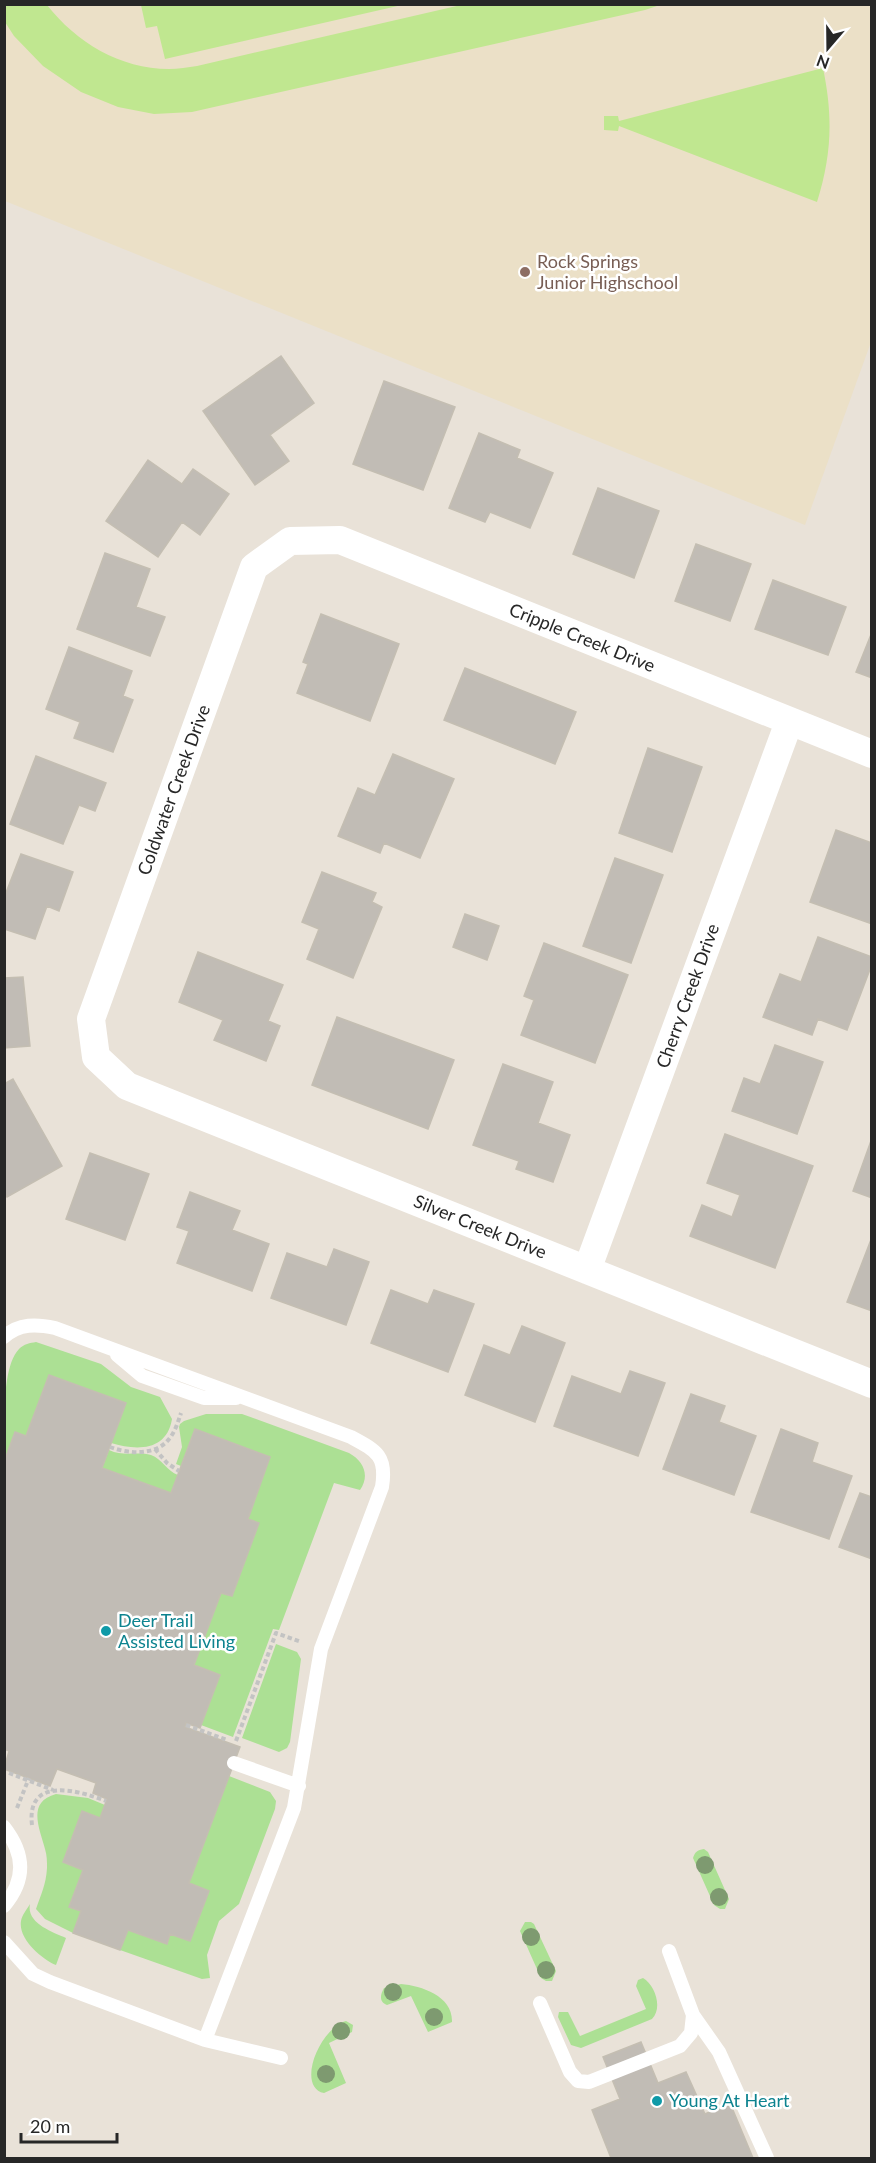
<svg xmlns="http://www.w3.org/2000/svg" width="876" height="2163" viewBox="0 0 876 2163" font-family="Lato,sans-serif">
	<rect width="100%" height="100%" fill="#e9e2d8"/>
	<path fill="#ebe0c7" d="M4,5H871V342L805,525L5,201Z"/>
	<path fill="#ace094" d="M36,1342L101,1364L131,1387L160,1397L172,1419C167,1451 137,1451 111,1443L126,1403L49,1375L26,1436L15,1432L5,1462C5,1434 0,1369 19,1349C24,1344 30,1343 36,1342Z
		M206,1414H242L349,1453C364,1461 370,1476 360,1490L334,1483L279,1630L273,1629L233,1737L201,1725L220,1675L194,1665L221,1593L232,1596L259,1523L248,1519L270,1457L195,1429L181,1466L176,1464L182,1447L179,1427L180,1424L184,1421Z
		M109,1450C124,1457 137,1451 151,1455C162,1459 167,1471 178,1475L171,1493L102,1468Z
		M276,1644L297,1652L301,1659L290,1742L287,1748L279,1752L242,1738Z
		M229,1776L270,1792L276,1801L275,1809L239,1904L219,1921L207,1955L210,1978L202,1979L120,1950L128,1930L167,1943L170,1934L190,1941L209,1891L189,1883Z
		M56,1794L88,1798L105,1805L100,1818L82,1812L63,1862L83,1870L69,1907L81,1911L73,1933L45,1919L36,1909C41,1894 46,1885 47,1868C47,1862 47,1855 45,1849C40,1829 26,1802 56,1794Z
		M704,1849L708,1852L729,1899L725,1909H720L714,1905L693,1858C695,1852 697,1850 704,1849Z
		M30,1904C26,1923 52,1932 66,1938L56,1965C42,1959 18,1939 21,1921C22,1915 27,1909 30,1904Z
		M525,1922H531L534,1924L556,1971L552,1981H546L541,1978L520,1931Z
		M643,1978C655,1985 663,2008 652,2019L581,2048L571,2045L558,2017L559,2012H568L580,2036L646,2009L636,1986L638,1980Z
		M401,1984C422,1986 453,1996 452,2022L428,2032L411,1996L387,2005C379,2002 380,1995 384,1988Z
		M346,2021L353,2025L352,2032L329,2043L346,2083L324,2093C296,2087 319,2029 346,2021Z"/>
	<path fill="#c0e790" d="M4,5H47C76,42 120,69 169,69C178,69 188,67 197,66L461,5H660L645,10L192,112L154,114L118,107L81,92L43,66L14,36L5,22Z
		M141,5V4L402,5L165,59L157,26L146,28Z
		M823,68C833,116 832,154 817,202L619,126L618,131L604,130V116H618L619,121Z"/>
	<path fill="#c1bcb5" stroke="#c4beb2" stroke-width="1.5" d="M281,356L314,403L270,435L289,461L255,485L203,411Z
		M384,381L455,407L423,490L353,464Z
		M479,433L520,450L517,458L553,473L530,528L490,512L485,522L449,508Z
		M148,460L182,484L193,469L229,494L200,535L182,522L158,557L106,521Z
		M598,488L659,511L634,578L573,554Z
		M696,544L751,564L730,621L675,601Z
		M105,553L150,569L136,607L165,617L150,656L77,629Z
		M773,580L846,607L828,655L755,629Z
		M321,614L399,644L370,721L297,693L308,664L303,662Z
		M872,632V678L856,672Z
		M69,647L132,671L123,696L133,700L113,752L74,738L80,722L46,709Z
		M465,668L576,712L555,764L444,720Z
		M648,748L702,767L672,852L619,833Z
		M393,754L454,779L420,858L384,843L380,853L338,836L358,788L375,795Z
		M36,756L106,783L95,811L79,805L63,844L10,824Z
		M836,830L872,843V924L810,902Z
		M21,854L73,872L59,911L47,906L35,939L4,929V898Z
		M615,858L663,875L631,963L583,946Z
		M322,872L376,893L372,902L382,907L353,978L307,959L319,929L302,922Z
		M465,914L499,926L487,960L453,947Z
		M818,937L872,957V964L847,1030L818,1019L812,1035L763,1017L780,974L801,982Z
		M544,943L628,975L595,1063L521,1035L534,1000L524,996Z
		M198,952L283,985L268,1021L280,1026L266,1061L214,1040L223,1020L179,1002Z
		M23,977L30,1046L4,1048V978Z
		M337,1017L454,1060L428,1129L312,1085Z
		M775,1045L823,1062L797,1134L732,1111L744,1078L760,1084Z
		M503,1064L553,1082L538,1123L570,1135L553,1182L516,1169L519,1161L473,1145Z
		M13,1079L62,1166L7,1197L4,1192V1084Z
		M725,1134L813,1166L775,1268L690,1236L702,1205L732,1217L740,1195L707,1183Z
		M872,1138V1198L853,1191Z
		M90,1153L149,1174L125,1240L66,1219Z
		M190,1192L240,1211L232,1230L269,1244L252,1291L177,1263L189,1231L177,1227Z
		M872,1237V1311L847,1302Z
		M334,1249L369,1262L346,1325L271,1298L287,1253L327,1267Z
		M391,1290L428,1304L434,1290L474,1304L448,1372L371,1343Z
		M522,1326L565,1343L535,1422L465,1395L484,1345L510,1355Z
		M630,1371L665,1383L638,1456L554,1426L572,1376L621,1394Z
		M49,1375L126,1403L102,1468L171,1493L195,1429L270,1457L248,1519L259,1523L232,1596L221,1593L194,1665L220,1675L200,1728L186,1723L185,1727L240,1747L189,1883L209,1891L190,1941L170,1934L167,1944L128,1930L120,1950L73,1933L81,1911L69,1907L83,1870L63,1862L82,1811L100,1818L107,1799L93,1793L96,1783L57,1769L50,1786L4,1769L9,1751L4,1749V1462L15,1432L26,1436Z
		M691,1394L725,1406L719,1422L756,1436L734,1495L663,1469Z
		M781,1429L818,1443L812,1462L852,1476L829,1539L751,1512Z
		M860,1493L872,1497V1559L839,1547Z
		M641,2042L658,2083L686,2072L705,2114L730,2103L753,2158H611L592,2110L620,2099L603,2057Z"/>
	<g fill="none" stroke-linecap="round" stroke-linejoin="round">
		<path stroke="#c3c3c3" stroke-width="4" stroke-dasharray="4.5 3" stroke-linecap="butt" d="M110,1447C128,1454 156,1456 169,1439C175,1432 178,1422 181,1413
			M155,1449L167,1463L179,1471
			M186,1725L227,1740
			M236,1741L276,1633L301,1642
			M9,1773L53,1790
			M17,1808L29,1778
			M32,1825C26,1776 78,1790 106,1801"/>
		<path stroke="#fff" stroke-width="14" d="M4,1337C19,1323 37,1324 55,1328L351,1437C377,1451 387,1456 382,1487L321,1649L294,1808L205,2040
			M117,1355L142,1376L204,1398H236
			M234,1763L299,1786
			M4,1827C25,1854 26,1880 4,1906
			M4,1942L33,1974L50,1982L205,2040L281,2058
			M540,2003L570,2072L578,2081L589,2082L680,2046L691,2033L693,2015L669,1951
			M693,2015L719,2052L767,2158"/>
		<path stroke="#fff" stroke-width="28" d="M872,754L340,540L290,541L254,567L91,1019L96,1057L127,1086L872,1384
			M587,1270L789,722"/>
	</g>
	<g fill="#7e9a70">
		<circle cx="705" cy="1865" r="9"/>
		<circle cx="719" cy="1897" r="9"/>
		<circle cx="531" cy="1937" r="9"/>
		<circle cx="546" cy="1970" r="9"/>
		<circle cx="393" cy="1992" r="9"/>
		<circle cx="434" cy="2017" r="9"/>
		<circle cx="341" cy="2031" r="9"/>
		<circle cx="326" cy="2074" r="9"/>
	</g>
	<circle fill="#8d6e63" stroke="#fff" stroke-width="2" cx="525" cy="272" r="6"/>
	<g fill="#0f9aa8" stroke="#fff" stroke-width="2">
		<circle cx="106" cy="1631" r="6"/>
		<circle cx="657" cy="2101" r="6"/>
	</g>
	<g text-anchor="middle" stroke-width="5" stroke-linejoin="round" paint-order="stroke">
		<g font-size="18" fill="#785e54" stroke="#fff" text-anchor="start">
			<text x="537" y="268">Rock Springs<tspan x="537" dy="21">Junior Highschool</tspan></text>
		</g>
		<g font-size="18" fill="#272727" stroke="#fff">
			<text transform="translate(582 638) rotate(22)" y="6">Cripple Creek Drive</text>
			<text transform="translate(174 790) rotate(-70)" y="6">Coldwater Creek Drive</text>
			<text transform="translate(688 996) rotate(-70)" y="6">Cherry Creek Drive</text>
			<text transform="translate(480 1227) rotate(22)" y="6">Silver Creek Drive</text>
		</g>
		<g font-size="18" fill="#0d838f" stroke="#fff" text-anchor="start">
			<text x="118" y="1627">Deer Trail<tspan x="118" dy="21">Assisted Living</tspan></text>
			<text x="669" y="2107">Young At Heart</text>
		</g>
	</g>
	<rect width="876" height="2163" fill="none" stroke="#272727" stroke-width="12"/>
	<g transform="translate(828 48) rotate(200)" stroke="#ffffff" stroke-width="4.5" paint-order="stroke">
	<path d="M0-4.5L10 22L0 15L-10 22Z" fill="#272727"/>
	<text y="-9" font-size="16" font-weight="bold" text-anchor="middle" fill="#272727">N</text>
	</g>
	<path d="M21 2133v9h96v-9" fill="none" stroke="#272727" stroke-width="3"/>
	<text x="30" y="2133" font-size="18" fill="#272727" stroke="#ffffff" stroke-width="4.5" paint-order="stroke">20 m</text>
</svg>
